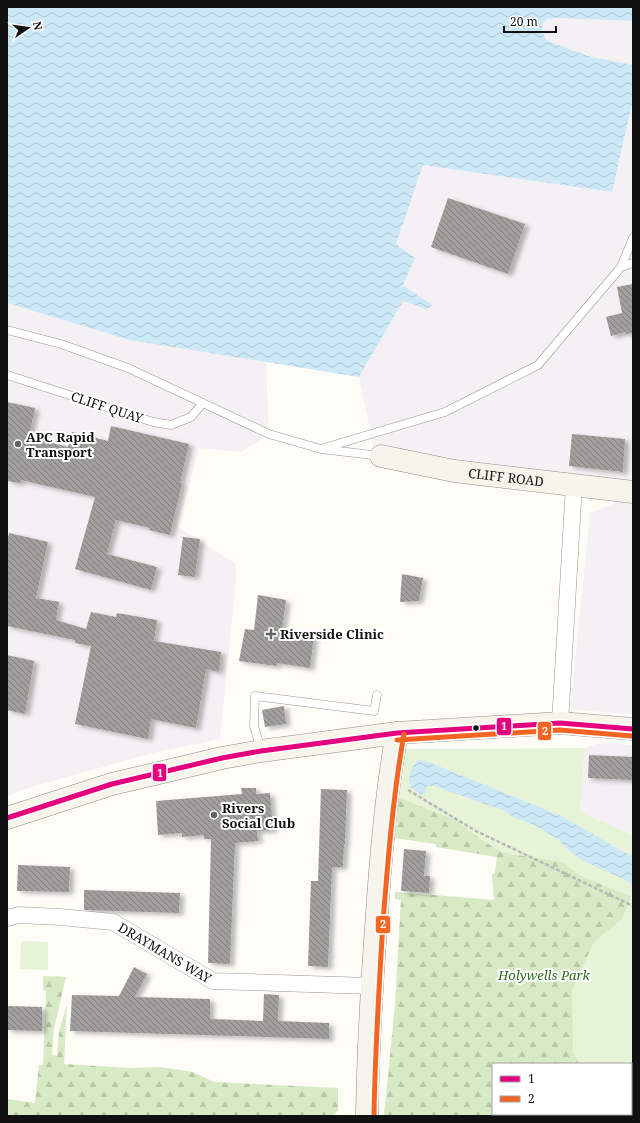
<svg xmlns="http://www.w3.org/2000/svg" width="640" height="1123" viewBox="0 0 640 1123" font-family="'Noto Serif',serif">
	<defs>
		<pattern id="forest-firs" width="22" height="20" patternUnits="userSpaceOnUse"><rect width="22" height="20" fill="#d8eac5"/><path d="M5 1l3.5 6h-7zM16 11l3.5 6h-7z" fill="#b8c8a8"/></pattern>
		<pattern id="water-waves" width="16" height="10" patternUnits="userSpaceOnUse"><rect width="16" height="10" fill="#cde8f7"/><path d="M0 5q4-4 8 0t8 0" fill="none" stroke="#afc6d3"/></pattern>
		<pattern id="building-back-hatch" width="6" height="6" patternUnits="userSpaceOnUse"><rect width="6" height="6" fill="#a19f9c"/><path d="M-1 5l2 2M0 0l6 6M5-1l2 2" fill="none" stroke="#82807e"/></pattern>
		<filter id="shadow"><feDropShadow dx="4.5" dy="2.5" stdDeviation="2" flood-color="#0004"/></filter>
	</defs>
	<rect width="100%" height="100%" fill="#fdfcf7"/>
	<path fill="#f5f0f3" d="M555,18L633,21V65L588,56L546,40L543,33L542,24L548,19Z
		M633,100V492L374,448L359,377L403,301L427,310L431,305L403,285L396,244L423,165L612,192Z
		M7,303L129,340L266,362L269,434L241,452L199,448L178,527L236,564V578L220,739L153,753L35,786L7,796Z
		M633,496V715L570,709L590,513Z
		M599,743L633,745V835L580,812L585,748Z"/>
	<path fill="#e7f3d7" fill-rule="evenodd" d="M585,748L580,812L633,835V1116H384L395,1006L401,900L395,899V892L494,900L492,874L495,873L497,856L436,847V844L395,838L405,749ZM493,1064H631V1114H493Z
		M21,941L48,942V970L20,969Z"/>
	<path fill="url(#forest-firs)" d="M399,798L456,820L480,839L500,851L510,854L562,862L581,876L631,897L622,919L594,942L572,990L573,1052L580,1064H493V1114H613L615,1116H384L395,1006L401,900L395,899V892L494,900L492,874L495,873L497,857L436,847V844L395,838Z
		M43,976L66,977L54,1029L52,1055L57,1056L59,1032L67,1004L64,1064L131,1068L160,1067L193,1072L214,1082L338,1088V1110L334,1116H7V1099L35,1103L39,1065H43L46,991L43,990Z"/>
	<path fill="url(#water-waves)" d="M7,7H633V21L555,18L548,19L542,24L543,33L546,40L588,56L633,65V100L612,192L423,165L396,244L415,258L403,285L432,305L427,310L403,301L359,377L129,340L7,303Z
		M418,760L426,761L561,816L633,857V885L624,879L583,861L568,850L558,839L532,824L513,817L505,811L434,786H427L425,794H420C416,792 411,789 410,785C407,778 413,764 418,760Z"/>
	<path fill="url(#building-back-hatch)" filter="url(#shadow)" d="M448,198L525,224L508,274L431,247Z
		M633,284V333L626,334V332L611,336L606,317L622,313L617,287Z
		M7,402L35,408L29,437L68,447L72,432L108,441L111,426L189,444L180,483H182L170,535L149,530L150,528L116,520L107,554L157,567L151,590L75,569L95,497L21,480L20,483L7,481Z
		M572,434L625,439L623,472L569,466Z
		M9,533L48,542L36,598L59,602L56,620L86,629L91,612L116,617L117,613L157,620L154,641L221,652L219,672L206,669L196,728L151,719L148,739L75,724L91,646L75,643V640L7,626V542Z
		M183,537L200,539L195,577L178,575Z
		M402,574L423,578L419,601L400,602Z
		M258,595L286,600L282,631L314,636L310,668L277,663V666L239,661L245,629L254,630Z
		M7,655L34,661L25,714L7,710Z
		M284,706L286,724L265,727L262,710Z
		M589,755L633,757V780L588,778Z
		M241,788H256V794L270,793L273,830L257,831L258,841L235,843L230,964L208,963L211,839H204V835L182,837V833L158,835L156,801L242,794Z
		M321,789L347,790L345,844H344L343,867H332L328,967L308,966L311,881H318Z
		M404,849L426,851L424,876H430L429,893L401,891Z
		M18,865L70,867L69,892L17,891Z
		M84,890L180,893L179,913L84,910Z
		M134,967L147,974L135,997L210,999V1019L263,1021L264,994L279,995L278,1021L329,1023V1039L70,1031L72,995L119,996Z
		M7,1006L42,1007V1031L7,1030Z"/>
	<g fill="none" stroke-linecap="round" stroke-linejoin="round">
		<g stroke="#979795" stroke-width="9">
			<path id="lane" d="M621,267L633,263
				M7,330L61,344L128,368L269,434L321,449L381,456
				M7,375L153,422L171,425L191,417L203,403
				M324,448L445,412L538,365L621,267L633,238
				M261,750L254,726L255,696L374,711L377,695"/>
		</g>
		<g stroke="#979795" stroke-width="17">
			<g id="street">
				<path d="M560,723L574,485"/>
				<path id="s1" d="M7,918L19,915L60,917L113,922L213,981L371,986"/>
			</g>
		</g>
		<g stroke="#8e8d8b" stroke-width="23">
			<g id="secondary">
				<path id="s2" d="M381,456L454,471L633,492"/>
				<path d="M7,818L112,784L222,758L261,751L397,733L560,723L633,729"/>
				<path d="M367,1116C368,1048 372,981 377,913C381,852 386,793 397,733"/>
			</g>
		</g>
		<path stroke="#b9b9b8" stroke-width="2.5" stroke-dasharray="4 2" stroke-linecap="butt" d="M408,790L476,831L633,906"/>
		<use href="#lane" stroke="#fffffe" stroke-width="8"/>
		<use href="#street" stroke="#fffffe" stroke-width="16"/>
		<use href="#secondary" stroke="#f6f4eb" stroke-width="22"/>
		<g stroke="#fff" stroke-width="8">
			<path id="bus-1" d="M7,818L112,784L222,758L261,751L397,733L560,723L633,729"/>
		</g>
		<g stroke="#fff" stroke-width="8">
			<path id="bus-2" d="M397,740L560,730L632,736
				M374,1116C375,1051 379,986 383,922C388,859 393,796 404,734"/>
		</g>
		<use href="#bus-1" stroke="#e5007d" stroke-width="5"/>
		<use href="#bus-2" stroke="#f26522" stroke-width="5"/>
	</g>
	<g fill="#646362" stroke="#fff" stroke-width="1.5">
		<circle cx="18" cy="444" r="4"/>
		<path d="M269 628h4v4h4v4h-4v4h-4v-4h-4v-4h4z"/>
		<circle cx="214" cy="815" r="4"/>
	</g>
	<circle fill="#111" stroke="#fff" stroke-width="1.5" cx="476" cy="728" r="3.5"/>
	<g text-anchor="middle" stroke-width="4" stroke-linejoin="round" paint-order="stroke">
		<g font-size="13" fill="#111" stroke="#fff">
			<text transform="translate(107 407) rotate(18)" y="5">CLIFF QUAY</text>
			<text dy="5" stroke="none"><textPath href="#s2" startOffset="127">CLIFF ROAD</textPath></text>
			<text dy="5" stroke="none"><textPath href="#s1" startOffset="167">DRAYMANS WAY</textPath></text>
		</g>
		<g font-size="13" font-weight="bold" fill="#111" stroke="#fff" text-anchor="start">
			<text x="26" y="442">APC Rapid<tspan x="26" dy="15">Transport</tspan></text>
			<text x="280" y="639">Riverside Clinic</text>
			<text x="222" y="813">Rivers<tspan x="222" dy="15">Social Club</tspan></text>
		</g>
		<g font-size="13" font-style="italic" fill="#2f6b1f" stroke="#fff">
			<text x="544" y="980">Holywells Park</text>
		</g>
	</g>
	<g stroke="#fff" stroke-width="1.5">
		<rect x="496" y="717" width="16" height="19" rx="4" fill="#e5007d"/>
		<rect x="537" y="721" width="15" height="20" rx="4" fill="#f26522"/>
		<rect x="152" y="763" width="15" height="19" rx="4" fill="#e5007d"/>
		<rect x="375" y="915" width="16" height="19" rx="4" fill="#f26522"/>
	</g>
	<g font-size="11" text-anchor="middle" font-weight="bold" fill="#fff">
		<text x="504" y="730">1</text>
		<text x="545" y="735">2</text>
		<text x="160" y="777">1</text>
		<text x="383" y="928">2</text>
	</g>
	<rect width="640" height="1123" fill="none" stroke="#111111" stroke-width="16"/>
	<rect x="492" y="1063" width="140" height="52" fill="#ffffff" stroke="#a0a0a0"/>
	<rect x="500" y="1076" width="20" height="6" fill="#e5007d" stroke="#a0a0a0"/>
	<text x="528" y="1083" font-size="12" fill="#111111">1</text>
	<rect x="500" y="1096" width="20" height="6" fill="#f26522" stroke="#a0a0a0"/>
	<text x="528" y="1103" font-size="12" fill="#111111">2</text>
	<g transform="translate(28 28) rotate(77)" stroke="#ffffff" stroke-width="3" paint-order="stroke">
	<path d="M0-3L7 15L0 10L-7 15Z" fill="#111111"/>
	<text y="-6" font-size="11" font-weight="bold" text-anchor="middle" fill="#111111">N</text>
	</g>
	<path d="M504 26v6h52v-6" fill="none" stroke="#111111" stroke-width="2"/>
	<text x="510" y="26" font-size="12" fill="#111111" stroke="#ffffff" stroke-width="3" paint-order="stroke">20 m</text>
</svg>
